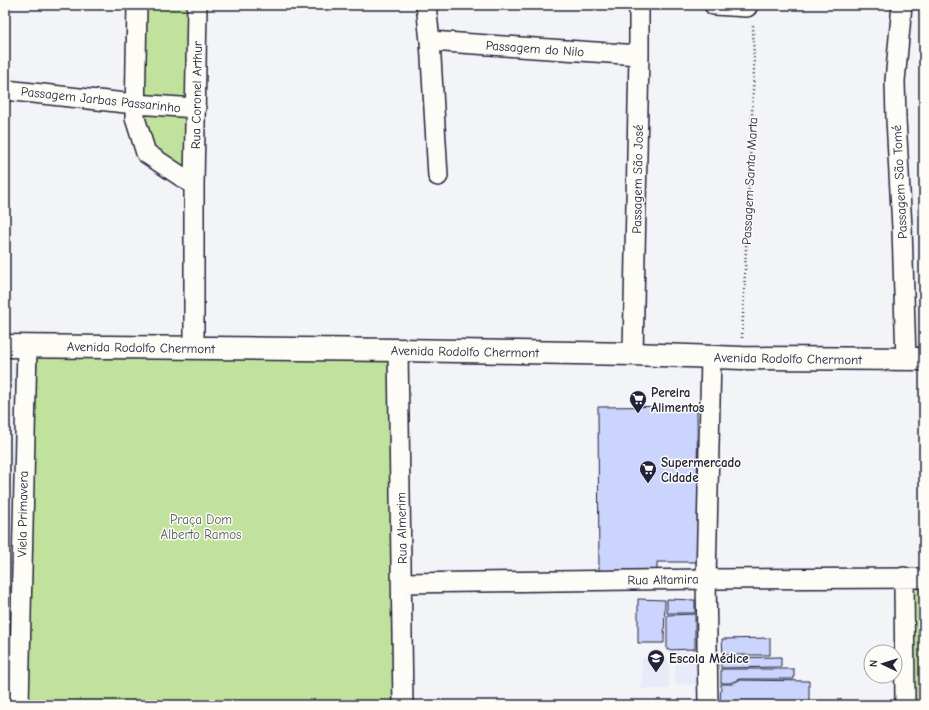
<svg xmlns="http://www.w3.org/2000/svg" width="929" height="710" viewBox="0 0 929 710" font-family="'Comic Neue',sans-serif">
	<rect width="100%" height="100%" fill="#f3f4f8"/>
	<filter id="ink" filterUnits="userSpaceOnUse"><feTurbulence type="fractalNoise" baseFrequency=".025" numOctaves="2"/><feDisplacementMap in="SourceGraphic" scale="8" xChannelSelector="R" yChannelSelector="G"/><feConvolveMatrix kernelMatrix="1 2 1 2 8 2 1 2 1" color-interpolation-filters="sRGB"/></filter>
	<g filter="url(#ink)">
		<path fill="#e7eaf9" d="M676,651L697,652V685L675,684Z
			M642,658H669V689H642Z"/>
		<path fill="#c0e29c" stroke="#71826c" d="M137,5H197L194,185L146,153Z
			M27,346L398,350L403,705H19Z
			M924,572V705H905L904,573Z"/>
		<path fill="#cad4fc" stroke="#22223b" d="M697,406L698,562H657V575L599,576L598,407Z
			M638,599L665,600L664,643H638Z
			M667,599L695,600V613H667Z
			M695,614V649L667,650V615Z
			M770,638V655H723L722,639Z
			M781,657V667L721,668V658Z
			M721,669H794V679H739L730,683H721Z
			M739,680L809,681V705H720L721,684H732Z"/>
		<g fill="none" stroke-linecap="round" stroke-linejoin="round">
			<g stroke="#22223b" stroke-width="22">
				<path id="street" d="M137,5L135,118L146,153L194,185
					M426,5L430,41L438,176
					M714,5L747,7V5
					M902,5L895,81L896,119L902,228L906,360
					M430,41L639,55
					M5,90L135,104L196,108
					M194,348V185L197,5
					M398,350L403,705
					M633,354L639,55V5
					M904,577L905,705
					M402,583L706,579L924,578
					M19,705L27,346
					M708,705L706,579L711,357"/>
			</g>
			<g stroke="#22223b" stroke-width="25">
				<path id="secondary" d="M5,346L398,350L633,354L742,358L924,359"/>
			</g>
			<path stroke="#22223b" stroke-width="2.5" stroke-dasharray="1 3" stroke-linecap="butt" d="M742,338L754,69L753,23"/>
			<use href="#street" stroke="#fdfcf7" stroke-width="19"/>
			<use href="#secondary" stroke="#fdfcf7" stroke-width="22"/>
		</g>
	</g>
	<defs>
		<g id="supermarket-pin" transform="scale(0.9)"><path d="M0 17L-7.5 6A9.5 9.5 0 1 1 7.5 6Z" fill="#22223b" stroke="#fdfcf7"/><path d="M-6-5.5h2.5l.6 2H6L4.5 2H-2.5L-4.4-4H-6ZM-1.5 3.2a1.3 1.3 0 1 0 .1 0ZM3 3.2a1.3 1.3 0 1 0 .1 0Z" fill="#fff"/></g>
		<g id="school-pin" transform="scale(0.9)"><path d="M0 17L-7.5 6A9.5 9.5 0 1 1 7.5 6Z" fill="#22223b" stroke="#fdfcf7"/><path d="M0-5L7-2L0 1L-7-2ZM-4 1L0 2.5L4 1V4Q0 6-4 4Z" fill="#fff"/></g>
	</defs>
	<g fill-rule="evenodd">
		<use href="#supermarket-pin" x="638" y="399"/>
		<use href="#supermarket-pin" x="648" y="469"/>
		<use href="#school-pin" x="656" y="658"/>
	</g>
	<g text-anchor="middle" stroke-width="3" stroke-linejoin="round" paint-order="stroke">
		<g font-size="13" fill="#22223b" stroke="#fdfcf7">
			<text transform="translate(535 48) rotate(4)" y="5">Passagem do Nilo</text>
			<text transform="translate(196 95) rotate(-89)" y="5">Rua Coronel Arthur</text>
			<text transform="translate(101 99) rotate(6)" y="5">Passagem Jarbas Passarinho</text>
			<text transform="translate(637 179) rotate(-89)" y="5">Passagem São José</text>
			<text transform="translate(749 181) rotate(-87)" y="5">Passagem Santa Marta</text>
			<text transform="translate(899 182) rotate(-93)" y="5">Passagem São Tomé</text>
			<text transform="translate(141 347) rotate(1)" y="5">Avenida Rodolfo Chermont</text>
			<text transform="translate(465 351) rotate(1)" y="5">Avenida Rodolfo Chermont</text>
			<text transform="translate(788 358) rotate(1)" y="5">Avenida Rodolfo Chermont</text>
			<text transform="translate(22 514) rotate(-89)" y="5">Viela Primavera</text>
			<text transform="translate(401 528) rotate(-91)" y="5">Rua Almerim</text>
			<text transform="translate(663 579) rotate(-1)" y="5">Rua Altamira</text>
		</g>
		<g font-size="13" font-weight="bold" fill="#22223b" stroke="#fdfcf7" text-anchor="start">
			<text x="651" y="397">Pereira<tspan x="651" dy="15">Alimentos</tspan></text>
			<text x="661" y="467">Supermercado<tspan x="661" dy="15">Cidade</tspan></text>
			<text x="669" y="663">Escola Médice</text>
		</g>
		<g font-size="13" fill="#515c58" stroke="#fdfcf7">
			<text x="201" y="524">Praça Dom<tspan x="201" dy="15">Alberto Ramos</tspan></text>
		</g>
	</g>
	<rect width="929" height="710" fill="none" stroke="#fdfcf7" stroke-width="20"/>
	<rect x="10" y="10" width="909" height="690" fill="none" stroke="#22223b" stroke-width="1.5" filter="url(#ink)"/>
	<g transform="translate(883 664) rotate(274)"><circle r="19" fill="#fdfcf7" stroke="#a5a5ac"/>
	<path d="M0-3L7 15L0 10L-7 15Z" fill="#22223b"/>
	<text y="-6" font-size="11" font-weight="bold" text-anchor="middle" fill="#22223b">N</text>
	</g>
</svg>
